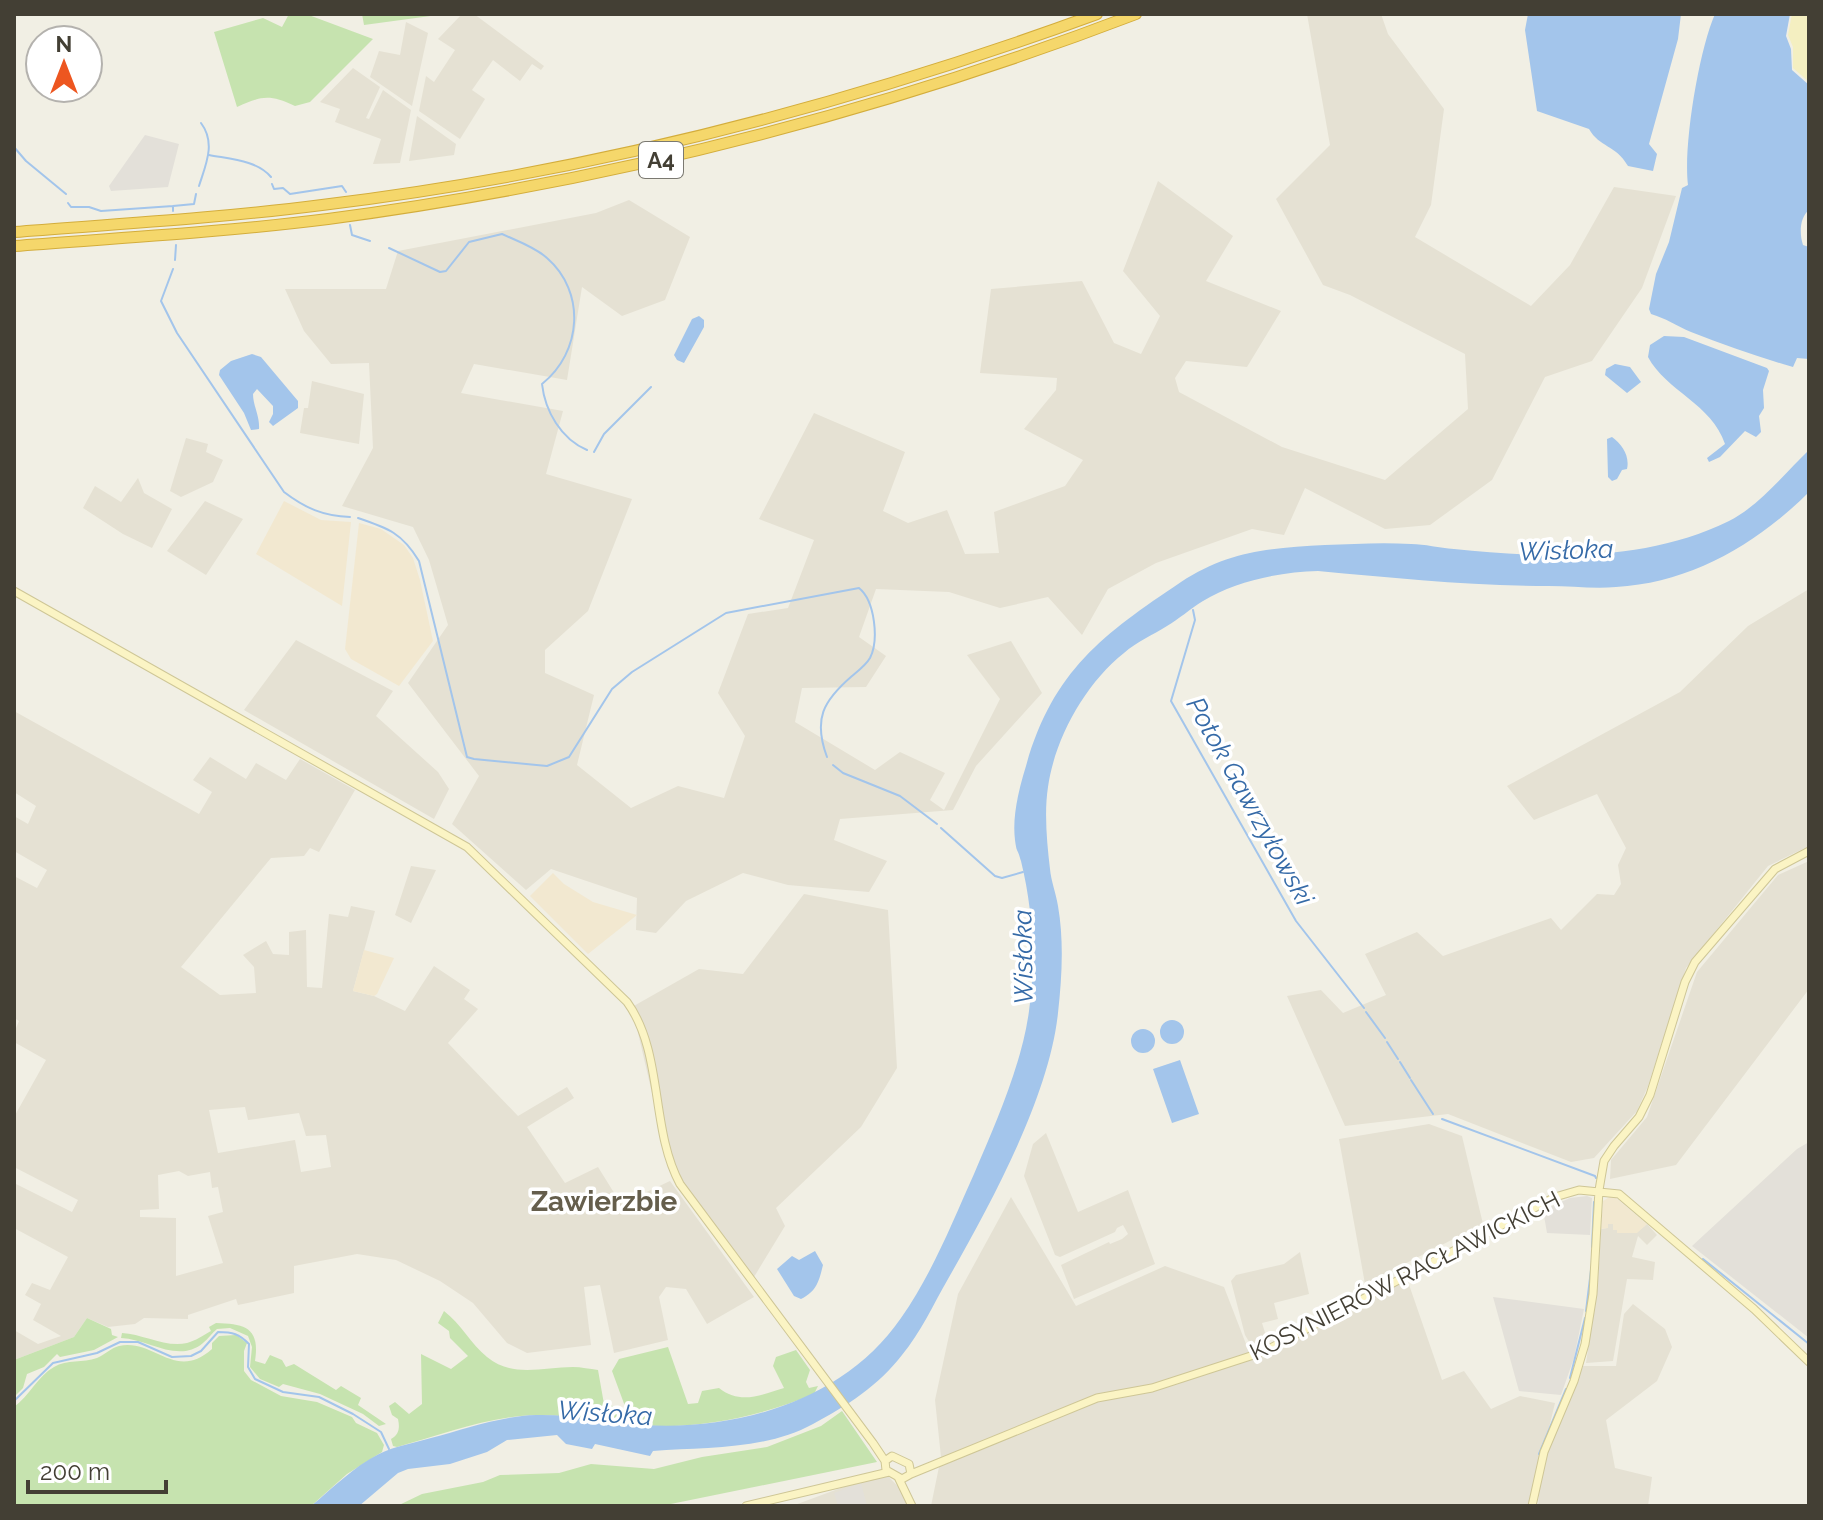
<svg xmlns="http://www.w3.org/2000/svg" width="1823" height="1520" viewBox="0 0 1823 1520" font-family="Raleway,sans-serif">
	<rect width="100%" height="100%" fill="#f1efe4"/>
	<path fill="#e5e1d3" fill-rule="evenodd" d="M462,14H474L544,66L541,70L532,64L520,81L493,60L472,90L485,99L460,139L419,111L426,76L434,82L455,50L438,39Z
		M1307,14H1381L1388,34L1444,109L1431,205L1415,237L1531,306L1570,265L1614,187L1676,196L1642,288L1592,361L1545,377L1492,480L1430,525L1385,529L1305,488L1284,535L1252,529L1156,563L1108,589L1082,635L1048,597L1000,608L949,592L876,589L859,637L886,656L866,687L802,688L795,722L875,770L900,752L945,773L930,800L944,810L1000,699L967,655L1011,641L1042,693L976,766L953,810L840,819L834,840L887,861L869,892L788,885L743,873L686,901L656,933L636,930L637,898L551,869L526,890L452,824L479,776L408,683L448,625L429,560L413,527L342,506L373,448L369,363L331,364L304,331L285,289H386L398,251L596,213L629,200L690,237L665,300L622,316L582,287L567,380L474,364L461,393L563,411L546,474L632,499L588,611L545,650V673L594,695L577,765L631,808L678,786L724,798L745,736L718,693L748,614L788,608L814,540L759,519L814,413L905,452L883,511L908,523L947,510L965,554L999,553L994,512L1065,486L1083,460L1024,429L1056,390L1057,378L980,373L991,289L1082,281L1114,343L1141,354L1160,316L1123,271L1158,181L1233,236L1206,281L1281,311L1247,367L1186,361L1175,378L1179,392L1282,447L1385,480L1468,409L1465,354L1350,295L1323,285L1276,199L1330,145Z
		M406,22L428,33L412,106L370,77L379,51L400,55Z
		M353,68L380,87L366,118L369,119L383,90L411,110L400,163L373,164L381,139L335,122L340,109L320,102Z
		M417,116L456,144L454,155L409,161Z
		M312,381L364,394L359,444L300,433L304,408H308Z
		M186,438L208,444L206,452L223,460L213,482L181,497L170,491Z
		M138,478L144,493L172,509L152,548L123,534L83,508L95,486L121,502Z
		M205,501L243,519L206,575L167,551Z
		M1809,589V846L1768,866L1686,968L1648,1086L1637,1111L1594,1158L1571,1162L1448,1114L1345,1126L1287,996L1321,990L1343,1013L1386,995L1365,954L1417,932L1443,956L1551,918L1561,930L1597,894L1614,895L1621,884L1618,865L1626,848L1597,794L1534,820L1507,786L1680,692L1748,626Z
		M296,640L393,691L376,716L438,772L449,789L434,819L244,710Z
		M14,711L199,814L212,792L193,780L210,757L246,779L256,763L286,780L300,759L355,790L319,852L310,848L304,856L271,858L181,967L220,995L256,993L254,967L243,955L266,941L273,954L289,955V932L306,930L307,987L322,988L329,914L348,917L351,906L375,911L353,991L374,996L405,1011L434,966L470,990L464,999L478,1009L448,1043L518,1116L567,1087L574,1098L527,1127L565,1183L598,1167L621,1204L670,1181L754,1297L707,1324L686,1289L666,1287L659,1297L668,1340L614,1353L600,1285L584,1287L591,1345L527,1353L507,1343L473,1303L440,1281L396,1260L357,1254L294,1266V1293L238,1305L236,1299L188,1315V1319L144,1318L135,1324L108,1327L87,1318L74,1337L14,1360V1330L38,1344L61,1336L33,1320L41,1304L25,1295L32,1283L50,1290L68,1257L14,1228V1183L72,1212L78,1200L14,1167V1117L46,1060L14,1042V1033L19,1021L14,1018V876L37,888L47,870L14,851V816L28,824L36,806L14,792ZM245,1107L248,1120L299,1113L306,1136L326,1135L331,1167L301,1172L295,1140L218,1153L209,1110ZM179,1171L188,1176L210,1172L212,1188L218,1187L223,1212L208,1216L223,1263L176,1276V1218L140,1217V1210L159,1209L158,1175Z
		M1809,861V989L1676,1165L1610,1179L1611,1160L1647,1117L1697,972L1778,875Z
		M411,866L436,870L411,923L395,915Z
		M804,894L888,910L897,1068L861,1127L776,1208L785,1226L754,1277L668,1162L632,1007L699,969L743,974Z
		M1429,1124L1462,1136L1483,1224L1365,1284L1339,1139Z
		M1046,1133L1078,1212L1128,1190L1155,1264L1074,1299L1061,1265L1109,1242L1110,1244L1122,1239L1128,1234L1123,1225L1117,1228L1115,1232L1060,1257L1055,1255L1024,1176L1033,1144Z
		M1011,1197L1076,1306L1165,1266L1224,1287L1251,1357L1406,1276L1442,1380L1464,1371L1491,1409L1520,1396L1555,1403L1540,1465L1535,1506H931L941,1457L935,1400L958,1294Z
		M1608,1224H1613L1617,1230L1636,1233L1647,1224L1657,1235L1647,1245L1638,1236L1632,1257L1655,1262L1653,1280L1627,1279L1613,1361L1586,1363L1598,1282L1601,1229L1607,1228Z
		M1300,1252L1309,1294L1274,1303L1278,1319L1262,1323L1267,1339L1251,1345L1245,1335L1231,1281L1236,1275L1284,1264Z
		M1633,1304L1665,1329L1672,1347L1657,1381L1606,1420L1615,1468L1652,1477L1648,1506H1538L1540,1479L1546,1457L1583,1366H1616L1624,1314Z
		M884,1472L911,1500L913,1506H792Z"/>
	<path fill="#f2e8d0" d="M284,501L321,520L351,522L342,606L256,554Z
		M359,523L381,529L404,545L413,558L420,580L433,641L399,686L351,659L345,649Z
		M553,873L564,884L593,902L637,915L588,954L530,896Z
		M364,950L394,958L377,994L374,996L353,991Z
		M1611,1196L1616,1198L1647,1224L1637,1233H1617V1230H1613V1224H1608V1228L1601,1229L1603,1201Z"/>
	<path fill="#e3e0d9" d="M145,135L179,144L168,187L111,191L109,186Z
		M1809,1142V1338L1692,1246L1797,1149Z
		M1587,1196L1592,1198L1590,1235L1547,1233L1543,1210L1570,1198Z
		M1493,1297L1584,1309L1574,1358L1561,1395L1519,1391Z
		M861,1483L867,1506H838L834,1493Z"/>
	<path fill="#c6e3af" d="M289,14H306L373,39L310,102L295,106C269,94 262,96 237,107L214,32L263,18L282,27Z
		M362,14H438V15L364,25Z
		M444,1311C461,1324 471,1344 487,1357C512,1378 543,1367 573,1367C581,1367 590,1369 598,1370L604,1404L626,1409L612,1371L619,1359L668,1347L688,1404L698,1403L702,1391L719,1388C741,1405 760,1395 784,1388L773,1366L776,1357L796,1350L810,1370L806,1382L809,1388L818,1386L814,1394C759,1417 696,1430 636,1425C602,1422 567,1414 533,1415C487,1417 440,1435 397,1447L393,1446L391,1439C399,1435 400,1428 398,1419L392,1415L389,1406L395,1402L409,1414L422,1404L421,1354L451,1369L468,1356L450,1338L449,1331L438,1323Z
		M87,1318L111,1329L112,1335L118,1337L94,1350L60,1357L57,1354L44,1367L27,1374L23,1388L14,1397V1360L74,1337Z
		M216,1323C246,1324 260,1328 255,1361L265,1364L270,1355L282,1360L286,1367L294,1364L336,1390L341,1386L361,1398L358,1405L386,1424L379,1426L363,1414L320,1394L283,1384L279,1387L260,1379L250,1367L252,1347L248,1336L230,1328L217,1329C212,1333 208,1339 203,1343C178,1364 149,1339 121,1338L122,1333C143,1334 166,1348 187,1343C195,1341 204,1335 211,1331L209,1327Z
		M236,1335L247,1343L244,1351V1371L251,1380L281,1396L317,1402L352,1417L356,1423L377,1433L384,1445L382,1452L347,1474L311,1506H14V1407C29,1396 38,1376 54,1367C67,1359 83,1363 97,1358C104,1355 111,1348 119,1346C154,1338 175,1382 212,1349V1343L219,1336Z
		M842,1411L877,1462L661,1506H397L422,1494L483,1482L500,1475L559,1473L591,1464L654,1469L702,1457L767,1447L821,1426Z"/>
	<path fill="#f4efc1" d="M1792,14H1809V82L1793,68V47L1788,35Z"/>
	<path fill="#a3c5eb" d="M1528,14H1681L1678,39L1649,144L1657,154L1653,171L1628,166C1615,144 1600,148 1589,129L1537,111L1525,30Z
		M1715,14H1790L1786,36L1791,49L1792,70L1809,85V210C1800,217 1799,233 1803,245L1809,247V359L1797,358L1793,367C1758,357 1725,345 1691,332C1677,326 1665,318 1651,314L1649,309L1656,274L1669,242L1682,188L1688,185C1683,146 1699,50 1715,14Z
		M699,316L704,320V327L684,363L677,360L674,355L692,319Z
		M1664,336L1684,337L1767,368L1769,371L1763,390L1764,408L1759,416L1761,432L1756,437L1745,431L1720,457L1709,462L1707,458L1725,444C1712,404 1666,391 1648,357L1650,345Z
		M252,354L261,357L298,401V408L273,426L269,422L273,414V406L257,389L253,394C253,406 260,416 259,429L251,430L244,413L219,375L220,370L231,361Z
		M1615,364L1630,367L1641,382L1627,393L1605,375L1606,369Z
		M1612,437C1622,444 1630,456 1627,469L1622,470L1617,479L1612,481L1608,477L1607,439Z
		M1809,450V492C1757,544 1691,583 1616,587C1594,589 1571,586 1549,586C1471,586 1395,578 1318,571C1280,572 1235,581 1203,601C1190,609 1179,619 1167,626C1153,635 1136,642 1124,653C1085,684 1055,738 1048,787C1044,813 1047,843 1050,869C1051,881 1056,893 1058,906C1064,940 1062,978 1058,1013C1049,1098 990,1205 948,1279C933,1305 921,1332 902,1355C879,1385 847,1406 813,1424C766,1450 705,1447 653,1451L650,1456L595,1444L592,1449L566,1444L557,1435L507,1440L487,1452L450,1464L408,1469L398,1473L359,1506H311C333,1488 353,1467 379,1454C395,1446 414,1443 431,1438C465,1429 501,1416 536,1415C572,1414 608,1423 644,1425C738,1431 845,1400 901,1318C932,1274 952,1223 974,1174C995,1125 1022,1064 1029,1011C1036,962 1033,910 1021,861C1017,846 1017,855 1015,840C1012,816 1019,789 1026,766C1053,671 1102,635 1181,582C1228,551 1270,548 1325,545C1353,544 1382,542 1411,544C1425,544 1439,548 1454,549C1546,558 1643,563 1729,521C1759,506 1785,473 1809,450Z
		M1160 1032a12 12 0 1 1 24 0a12 12 0 1 1-24 0Z
		M1131 1041a12 12 0 1 1 24 0a12 12 0 1 1-24 0Z
		M1180,1060L1199,1114L1172,1123L1153,1069Z
		M815,1251L823,1265C819,1281 817,1291 801,1299L794,1296L777,1269L792,1256L799,1260Z"/>
	<g fill="none" stroke-linecap="round" stroke-linejoin="round">
		<path stroke="#a3c5eb" stroke-width="2" d="M14,147L26,161L66,194
			M209,155C229,159 257,160 271,177
			M272,184L274,189L283,188L290,194L342,186L346,192
			M199,186C206,164 216,143 201,123
			M68,203L71,207H89L101,211L173,206
			M173,211V206L194,204L196,194
			M350,225L352,235L370,241
			M389,248L440,272L446,271L469,242L502,234C517,241 535,247 547,258C586,292 582,352 542,384C545,411 561,439 587,450
			M175,260L176,245
			M173,269L161,301L177,333L284,492C305,508 323,516 350,517
			M594,452L604,434L651,387
			M358,518C388,528 402,533 419,561L467,757L474,759L547,766L569,757L612,689L632,672L726,613L859,588C875,601 879,640 870,658C866,665 858,671 852,676C823,701 813,719 827,757
			M1193,610L1195,620L1171,701L1296,921L1364,1008
			M833,765L843,773L900,796L937,824
			M941,828L995,876L1002,878L1023,872
			M1366,1012L1385,1038
			M1387,1042L1398,1059
			M1400,1062L1410,1078
			M1411,1080L1433,1114
			M1442,1119L1595,1176L1596,1178
			M1592,1247L1594,1202
			M1703,1259L1809,1344
			M1586,1311L1591,1270
			M1570,1378L1585,1318
			M14,1401L53,1363L97,1353L120,1342H138L172,1357L191,1356L201,1351L218,1332C233,1332 239,1334 249,1344L248,1367L255,1379L283,1392L319,1397L353,1414L381,1432L389,1449
			M1539,1454L1566,1389"/>
		<g stroke="#cec696" stroke-width="9">
			<path id="secondary" d="M14,591L467,847L627,1002C664,1053 650,1129 680,1184L873,1443L885,1461L886,1470L902,1479L911,1474L909,1464L892,1456L885,1461
				M911,1474L1097,1398L1152,1388L1263,1352L1555,1197L1579,1190L1619,1194L1754,1309L1809,1362
				M898,1477L912,1506
				M746,1506L889,1472
				M1532,1506L1544,1452L1574,1381L1585,1344L1593,1294L1599,1190L1604,1161L1614,1146L1639,1117L1650,1095L1685,982L1695,962L1775,869L1809,851"/>
		</g>
		<g stroke="#d3ad3c" stroke-width="12">
			<path id="highway" d="M14,232C117,224 220,218 322,205C587,173 846,106 1097,14
				M14,246C119,238 224,232 328,219C605,182 875,114 1136,14"/>
		</g>
		<use href="#secondary" stroke="#fbf4c4" stroke-width="7"/>
		<use href="#highway" stroke="#f5d76b" stroke-width="10"/>
	</g>
	<g text-anchor="middle" stroke-width="7" stroke-linejoin="round" paint-order="stroke">
		<rect fill="#fff" stroke="#7b7971" stroke-width="2" x="639" y="142" width="44" height="36" rx="6"/>
		<g font-size="22" font-weight="bold" fill="#433f34">
			<text x="661" y="168">A4</text>
		</g>
		<g font-size="24" fill="#433f34" stroke="#fff">
			<text transform="translate(1405 1276) rotate(-27)" y="8">KOSYNIERÓW RACŁAWICKICH</text>
		</g>
		<g font-size="26" font-style="italic" fill="#356aa7" stroke="#fff">
			<text transform="translate(1566 550) rotate(-2)" y="9">Wisłoka</text>
			<text transform="translate(1250 801) rotate(61)" y="9">Potok Gawrzyłowski</text>
			<text transform="translate(1023 957) rotate(-91)" y="9">Wisłoka</text>
			<text transform="translate(605 1413) rotate(4)" y="9">Wisłoka</text>
		</g>
		<g font-size="28" font-weight="bold" fill="#655e4c" stroke="#fff">
			<text x="604" y="1211">Zawierzbie</text>
		</g>
	</g>
	<rect width="1823" height="1520" fill="none" stroke="#433f34" stroke-width="32"/>
	<g transform="translate(64 64)"><circle r="38" fill="#ffffff" stroke="#b4b2ae" stroke-width="2"/>
	<path d="M0-6L14 30L0 20L-14 30Z" fill="#ed5620"/>
	<text y="-12" font-size="22" font-weight="bold" text-anchor="middle" fill="#433f34">N</text>
	</g>
	<path d="M28 1480v12h138v-12" fill="none" stroke="#433f34" stroke-width="4"/>
	<text x="40" y="1480" font-size="24" fill="#433f34" stroke="#ffffff" stroke-width="6" paint-order="stroke">200 m</text>
</svg>
